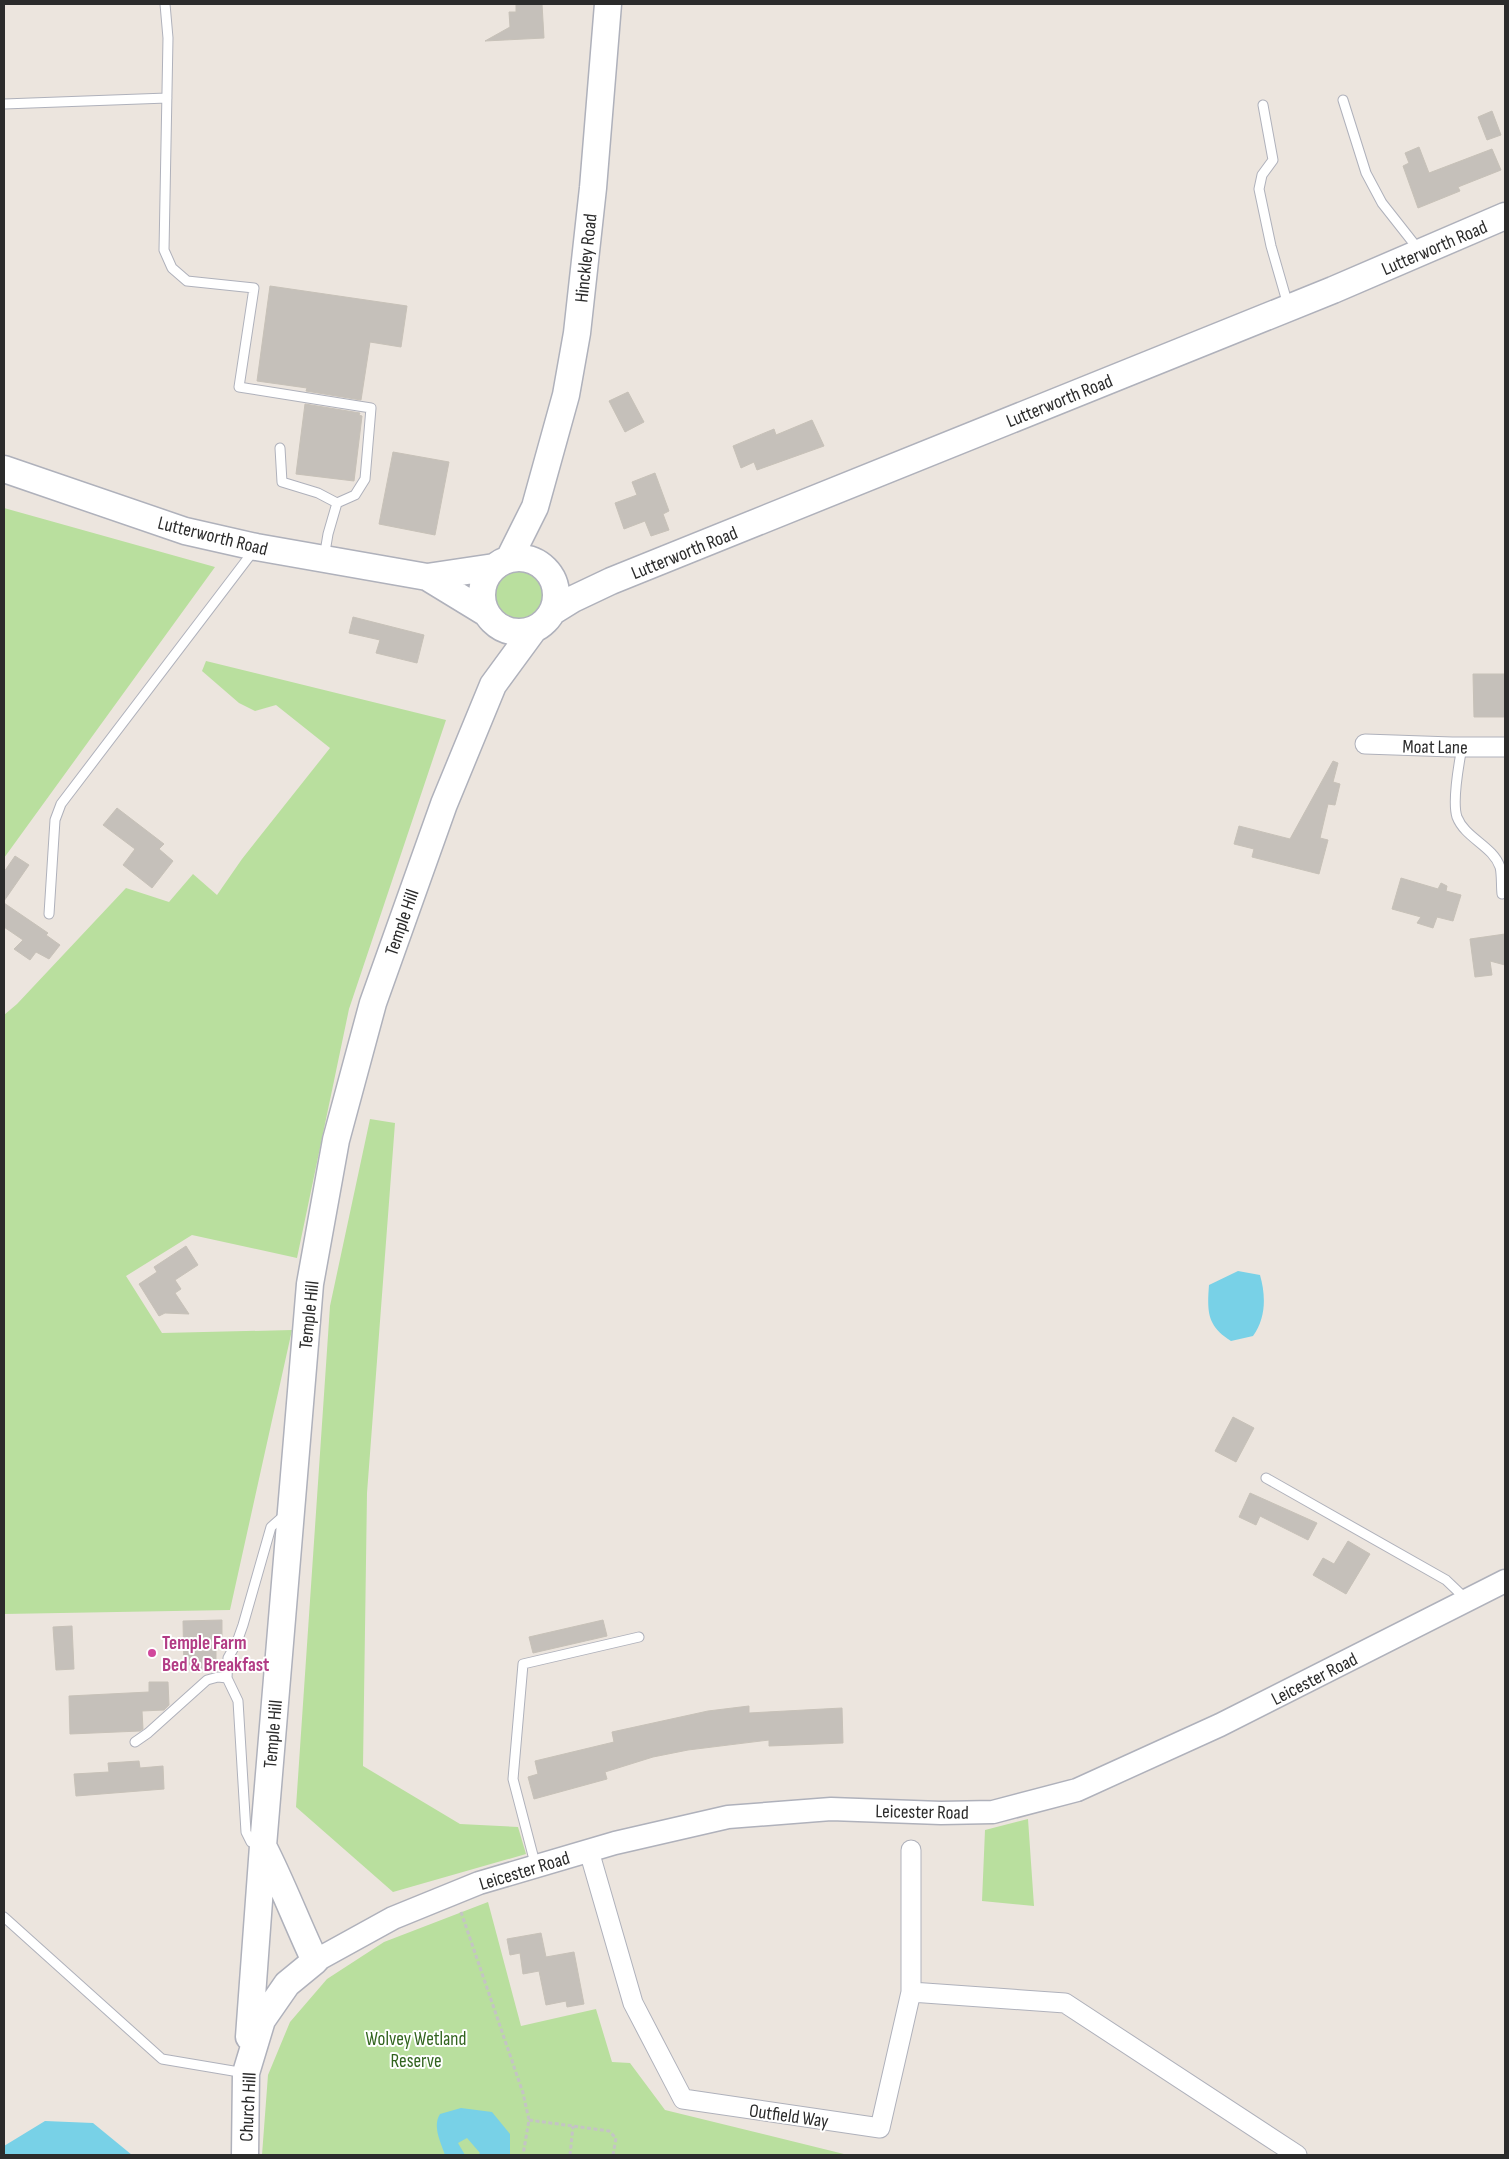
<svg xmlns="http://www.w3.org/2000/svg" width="1509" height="2159" viewBox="0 0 1509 2159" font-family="'Sofia Sans Condensed',sans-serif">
	<rect width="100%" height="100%" fill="#ece5de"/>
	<path fill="#b9df9e" d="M4,508L215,567L4,858Z
		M490 595a29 29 0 1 1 58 0a29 29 0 1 1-58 0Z
		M206,661L446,720L349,1009L297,1258L192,1235L126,1276L162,1333L292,1330L230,1610L4,1614V1015L17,1004L126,888L169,902L193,874L217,895L242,859L330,748L276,705L255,711L239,703L202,671Z
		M370,1119L395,1123L367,1493L363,1766L460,1824L518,1827L526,1854L393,1892L296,1807L330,1306Z
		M1028,1819L1034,1906L982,1901L985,1830Z
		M488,1902L521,2026L596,2009L612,2062L630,2063L665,2110L848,2155H262L268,2075L290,2022L327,1979L384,1942Z"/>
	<path fill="#78d1e7" d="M1238,1271L1260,1275C1266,1296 1266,1318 1253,1336L1231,1341C1207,1326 1207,1312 1209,1285Z
		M461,2108L492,2112L510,2134V2155H478L480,2153L467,2138L458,2143L465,2155H445C441,2143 432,2126 440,2114Z
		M45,2121L93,2123L132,2155H4V2146Z"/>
	<path fill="#c5c0ba" stroke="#c7c1b8" d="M516,4H542L544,38L485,41L510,27L509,12H516Z
		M1492,111L1501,135L1487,140L1478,117Z
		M1419,147L1429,173L1492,149L1501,170L1458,187L1460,191L1418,208L1403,166L1409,163L1405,153Z
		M270,286L407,306L401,347L370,342L361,400L306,391L307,388L257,381Z
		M628,392L644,422L625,432L609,401Z
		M305,404L360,413L359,415L362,416L354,481L296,474Z
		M812,420L824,446L757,470L754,462L741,468L733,446L774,429L776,435Z
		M393,452L449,462L435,535L379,524Z
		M655,473L669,511L663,514L669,530L651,536L645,521L624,529L615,503L637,495L632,482Z
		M353,617L424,635L417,663L376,653L380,640L349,633Z
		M1473,674H1505V717H1474Z
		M1333,761L1338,763L1333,782L1340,784L1335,805L1328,804L1320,838L1328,840L1319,874L1252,857L1254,849L1234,844L1239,826L1290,839Z
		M117,808L164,844L159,849L173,861L152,888L123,865L135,849L103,825Z
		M15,856L29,865L4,901V872Z
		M1401,878L1438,889L1441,883L1447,886L1446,891L1461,895L1453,921L1437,917L1433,928L1417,923L1421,917L1392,909Z
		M4,903L48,933L46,935L60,945L49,959L36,952L30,960L14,949L23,940L4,927Z
		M1505,934V965L1490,961L1492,975L1475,977L1470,939Z
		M186,1246L198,1265L175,1280L181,1289L175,1293L189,1314L165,1313L159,1316L139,1284L157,1272L154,1267Z
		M1233,1417L1254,1428L1236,1462L1215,1451Z
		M1250,1493L1317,1523L1308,1540L1260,1516L1256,1525L1239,1517Z
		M1348,1541L1370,1554L1346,1594L1313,1575L1323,1558L1334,1564Z
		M222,1620V1641L216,1642V1669L184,1670L183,1621Z
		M603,1620L607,1636L533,1653L529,1637Z
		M72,1626L74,1669L56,1670L53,1627Z
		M149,1682H168L169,1705L164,1710L142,1711L143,1729L140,1731L70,1734L69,1696L149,1692Z
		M749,1706V1713L842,1708L843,1743L769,1746V1740L688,1750L653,1757L605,1772L607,1779L534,1799L528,1777L538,1774L535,1761L614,1742L612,1732L708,1711Z
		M139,1761L140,1768L163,1766L164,1789L76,1796L74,1774L109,1772L108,1763Z
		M541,1933L546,1957L574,1952L584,2004L567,2007L566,2001L546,2005L539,1971L523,1974L520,1953L510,1955L507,1939Z"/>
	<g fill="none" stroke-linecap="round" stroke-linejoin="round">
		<g stroke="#afb1bb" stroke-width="11">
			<path id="service" d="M165,4L168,38L164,250L172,268L187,281L254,288L239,387L371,408L365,479L355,495L337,503
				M1343,100L1366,173L1382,203L1419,250
				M4,104L167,98
				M1263,105L1273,160L1262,175L1259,189L1271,246L1288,305
				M280,448L282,482L318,493L337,503L328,534L324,558
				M1462,747C1459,763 1452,802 1457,817C1465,838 1493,846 1500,867C1502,875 1501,885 1502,894
				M49,914L55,820L61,804L255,549
				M1266,1478L1446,1580L1467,1600
				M227,1678L228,1658L237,1642L243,1625L271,1527L280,1519L287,1520
				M135,1742L148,1733L207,1680L218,1677L227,1678L238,1701L246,1832L251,1842L260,1845
				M536,1867L513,1779L523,1664L639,1637
				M4,1917L162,2059L245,2073"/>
		</g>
		<g stroke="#afb1bb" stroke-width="21">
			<path id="minor" d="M1365,744L1452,747H1505
				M589,1851L633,2003L683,2099L880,2128L911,1992V1850
				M911,1992L1065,2003L1297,2155"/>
		</g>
		<g stroke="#afb1bb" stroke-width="25">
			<path id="tertiary" d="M315,1961L393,1918L479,1883L615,1843L728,1817L831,1809L941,1813L993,1812L1077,1790L1220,1725L1505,1581"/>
		</g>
		<g stroke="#afb1bb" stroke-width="29">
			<path id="secondary" d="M4,469L185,531L256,547L427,577L494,567
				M482 595a37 37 0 1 1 74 0a37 37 0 1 1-74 0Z
				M509,559L535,507L566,395L577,333L593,188L608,4
				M427,577L486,613
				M552,612L573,599L611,581L1333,290L1505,216
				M249,2037L263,1846
				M245,2155L246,2073L262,2020L287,1984L315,1961C297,1923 282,1883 263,1846L310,1284L336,1140L373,1003L444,804L493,685L534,629"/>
		</g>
		<path stroke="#c4c4c4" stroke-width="3" stroke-dasharray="4 2.5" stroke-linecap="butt" d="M461,1912L523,2093L529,2120L523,2155
			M529,2120L609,2131L616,2138L613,2155
			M570,2155L573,2126"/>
		<use href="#service" stroke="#fff" stroke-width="9"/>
		<use href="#minor" stroke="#fff" stroke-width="19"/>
		<use href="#tertiary" stroke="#fff" stroke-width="22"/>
		<use href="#secondary" stroke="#fff" stroke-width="26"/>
	</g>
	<circle fill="#d1479c" stroke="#fff" stroke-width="2" cx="152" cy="1653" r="5"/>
	<g text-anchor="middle" stroke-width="4" stroke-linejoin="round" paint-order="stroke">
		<g font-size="19" fill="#2b2b2b" stroke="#fff">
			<text transform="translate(1434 247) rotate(-23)" y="7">Lutterworth Road</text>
			<text transform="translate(585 258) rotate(-84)" y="7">Hinckley Road</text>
			<text transform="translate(1059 400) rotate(-22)" y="7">Lutterworth Road</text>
			<text transform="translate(213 535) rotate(14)" y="7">Lutterworth Road</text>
			<text transform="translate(684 552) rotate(-22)" y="7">Lutterworth Road</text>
			<text transform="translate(1435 746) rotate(1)" y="7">Moat Lane</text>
			<text transform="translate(401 922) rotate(-71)" y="7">Temple Hill</text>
			<text transform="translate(308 1315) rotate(-84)" y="7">Temple Hill</text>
			<text transform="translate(1314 1678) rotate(-27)" y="7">Leicester Road</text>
			<text transform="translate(272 1734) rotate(-85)" y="7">Temple Hill</text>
			<text transform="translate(922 1811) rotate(1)" y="7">Leicester Road</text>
			<text transform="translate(524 1870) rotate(-17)" y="7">Leicester Road</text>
			<text transform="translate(247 2107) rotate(-87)" y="7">Church Hill</text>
			<text transform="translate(789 2115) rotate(8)" y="7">Outfield Way</text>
		</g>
		<g font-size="19" font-weight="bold" fill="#b23c85" stroke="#fff" text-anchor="start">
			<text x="162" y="1649">Temple Farm<tspan x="162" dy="22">Bed &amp; Breakfast</tspan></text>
		</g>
		<g font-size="19" fill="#32641f" stroke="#fff">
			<text x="416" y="2045">Wolvey Wetland<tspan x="416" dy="22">Reserve</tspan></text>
		</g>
	</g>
	<rect width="1509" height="2159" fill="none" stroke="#2b2b2b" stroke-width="10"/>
</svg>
